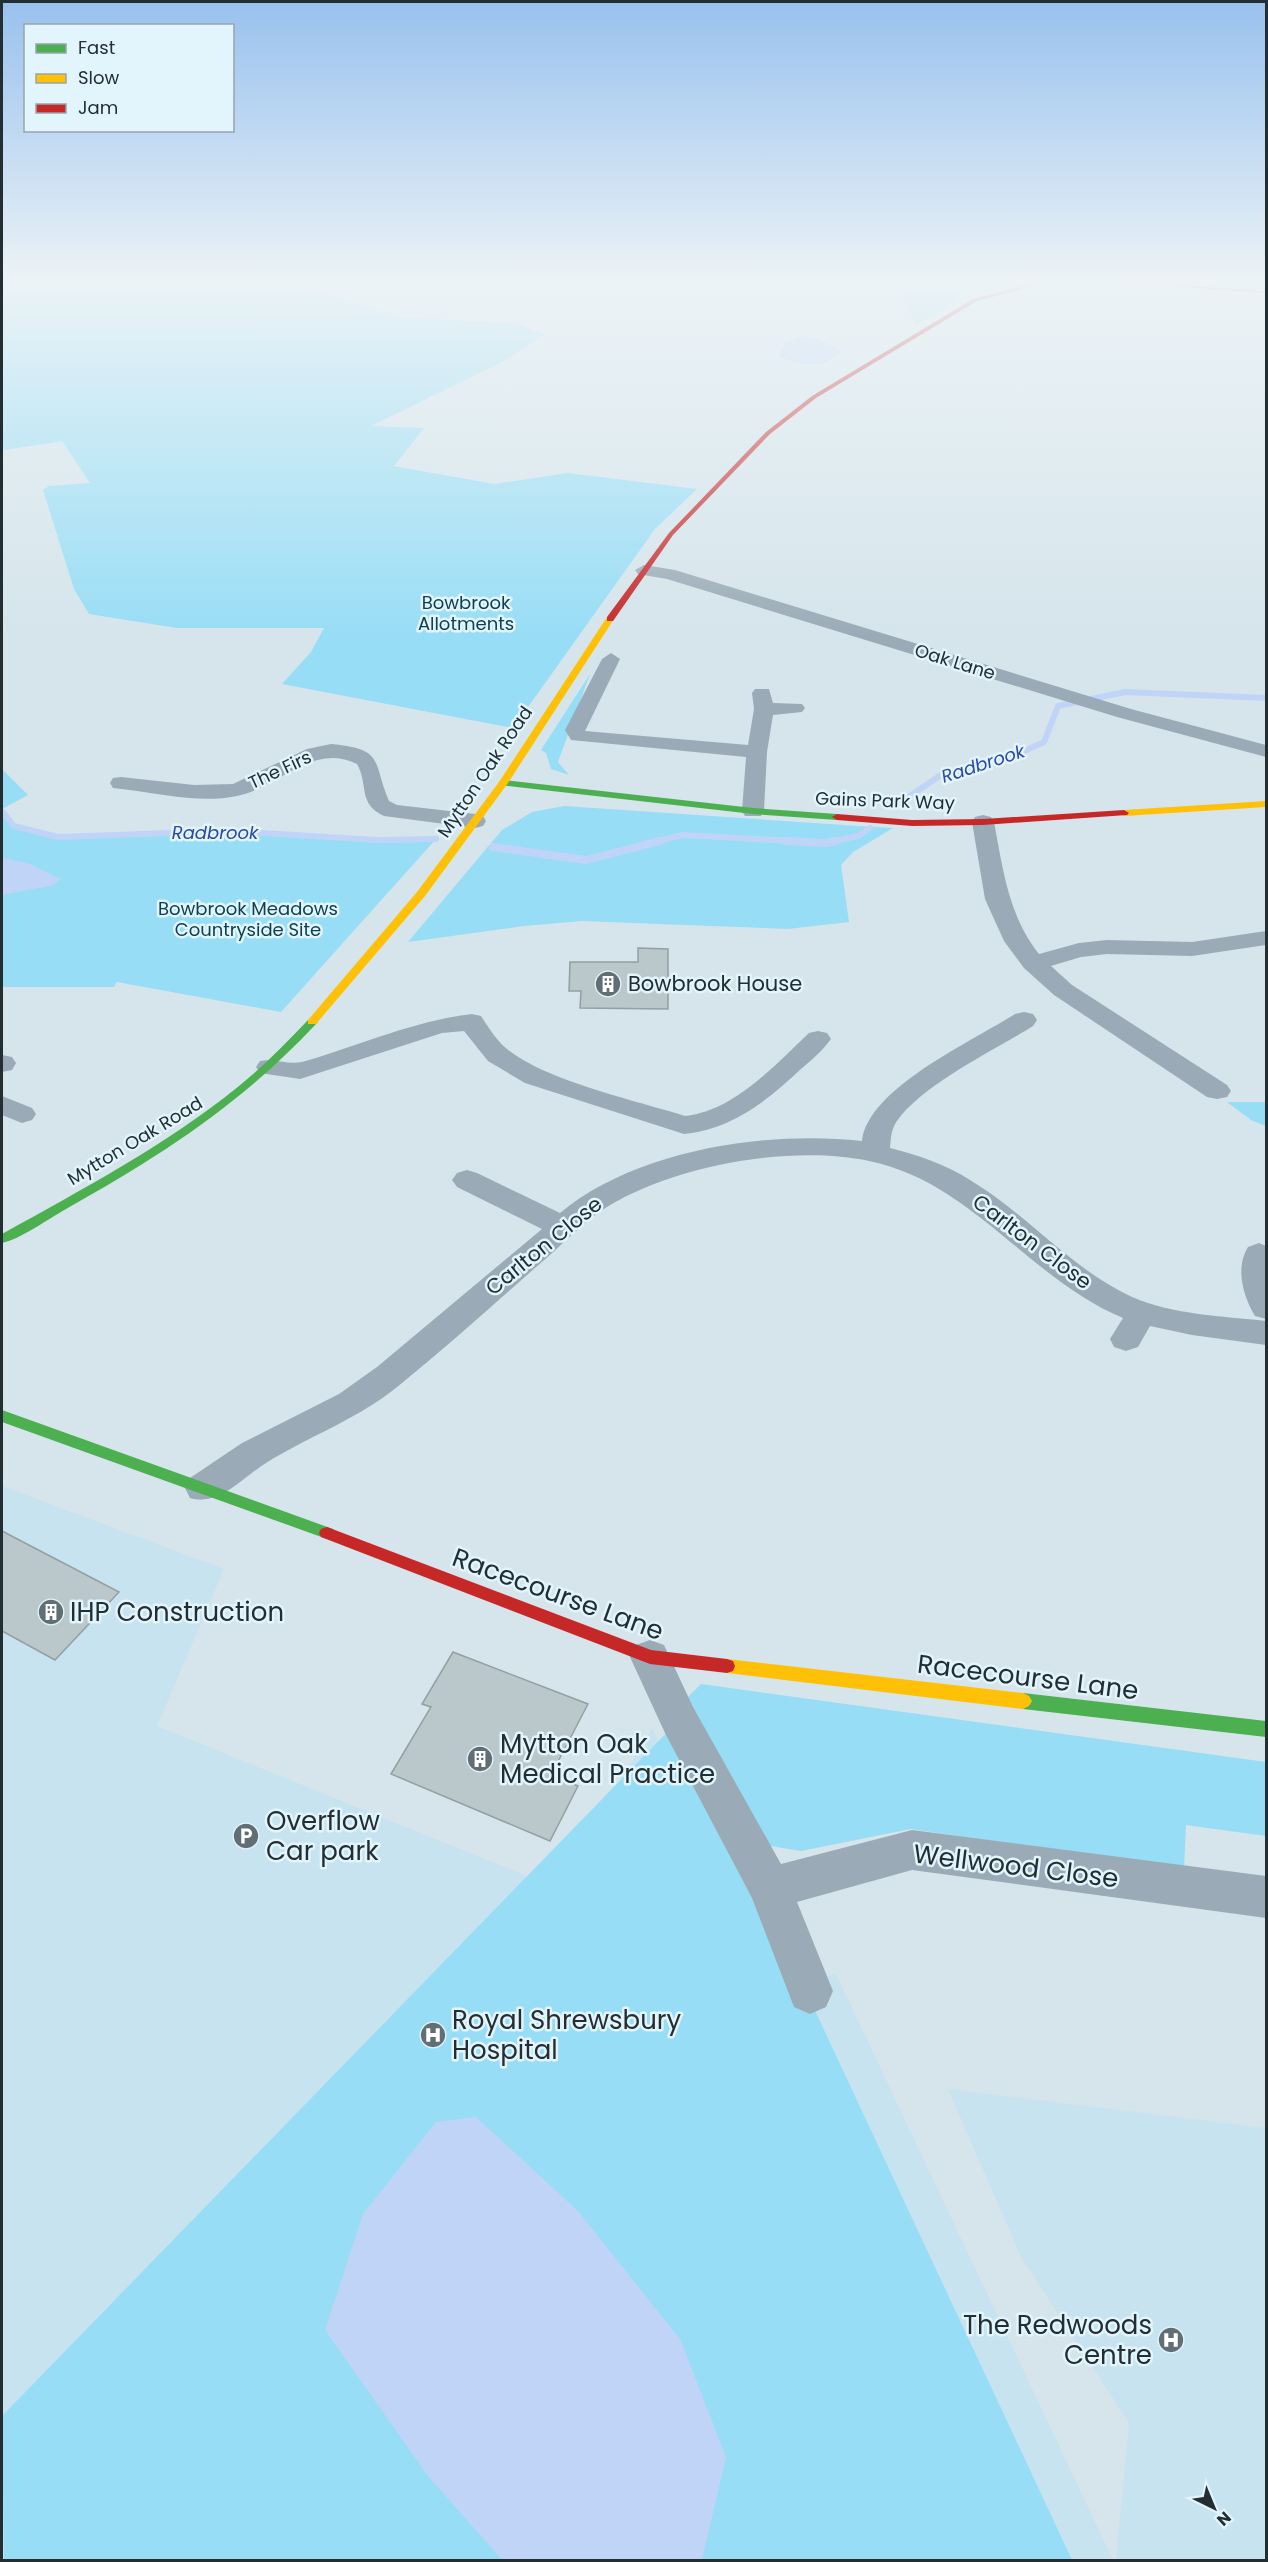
<svg xmlns="http://www.w3.org/2000/svg" width="1268" height="2562" viewBox="0 0 1268 2562" font-family="Poppins,sans-serif">
	<rect width="100%" height="100%" fill="#d5e5eb"/>
	<path fill="#c7e3ef" d="M2,1486L224,1569L157,1726L556,1888L652,1728L771,1990L836,1974L1113,2560H2Z
		M948,2089L1266,2128V2560H1116L1129,2423L1021,2257Z"/>
	<path fill="#97ddf5" d="M79,279H260L321,293L404,318L515,323L546,334L504,361L371,426L424,428L394,466L494,484L568,473L697,489L655,529L513,728L282,684L311,652L324,628H177L89,614L74,589L43,490L49,486L90,483L62,441L5,450L2,447V293Z
		M895,279H955L968,288L940,313L916,324Z
		M590,674L558,762L569,775L551,769L546,753L541,750Z
		M2,769L28,795L2,809Z
		M564,806L858,826L893,828L853,852L841,865L849,922L788,929L582,921L524,926L408,942L502,830L532,812Z
		M2,811L14,826L58,837L228,831L376,840L436,839L281,1012L117,982L114,987H2Z
		M1227,1102H1266V1126L1251,1120Z
		M701,1684L1266,1762V1836L1186,1825L1184,1869L911,1829L801,1851L765,1845L685,1700Z
		M679,1720L1072,2560H4L2,2416Z"/>
	<path fill="#c0d4f7" d="M801,336L819,339L842,351C825,369 800,367 779,356L784,343Z
		M2,858L28,863L61,879L54,885L2,895Z
		M476,2117L578,2211L680,2339L726,2457L702,2560H502L428,2476L325,2330L363,2214L436,2122Z"/>
	<g fill="none" stroke-linecap="round" stroke-linejoin="round">
		<path stroke="#c0d4f7" stroke-width="6" d="M895,806L944,773L1000,762L1044,742L1058,706L1125,692L1266,698
			M2,811L14,826L58,837L228,831L376,840L436,839
			M654,842L682,835L812,842
			M830,842L858,836L870,828"/>
		<path stroke="#c0d4f7" stroke-width="8" d="M785,841L826,843L836,841
			M493,847L586,860L660,841"/>
	</g>
	<path fill="#bac7cb" stroke="#93a0a3" stroke-width="1.5" d="M638,948L668,949V1009L580,1008L581,991H569L570,962H638Z
		M2,1531L119,1592L55,1660L2,1631Z
		M453,1652L588,1704L551,1775L578,1786L550,1841L391,1774L431,1707L422,1704Z"/>
	<g fill="none" stroke-linecap="round" stroke-linejoin="round">
		<path fill="#9aabb7" fill-rule="evenodd" d="M644,565L675,570L1131,709L1266,745V757L1117,717L667,579L638,574L635,570Z
			M611,653L620,659L585,731L748,745L754,709L752,693L755,689H769L773,703L802,704L805,708L802,712L773,715L767,752L764,811L761,816H745L742,811L746,757L571,740L565,730L602,659Z
			M331,744C386,749 372,762 389,801L397,805L475,814L483,816L486,821L483,826L475,828L384,816C357,803 369,785 357,764C312,742 280,787 237,796C199,804 159,793 121,789L113,788L110,783L113,778L121,777L194,785L233,784L307,749Z
			M983,815L991,817L994,822C1003,869 1008,915 1039,954L1079,943L1107,940L1192,942L1266,931V945L1192,956L1107,954L1081,957L1051,966L1072,985L1227,1085L1231,1091L1227,1097L1217,1099L1207,1097L1054,995L1024,968L1004,941L985,899L972,822L975,817Z
			M1024,1012L1033,1014L1037,1020L1033,1026C995,1050 923,1084 897,1121C891,1129 891,1138 890,1148C918,1155 945,1164 970,1180C1027,1214 1071,1269 1132,1297C1174,1315 1222,1316 1266,1321V1345L1192,1335L1150,1326L1138,1347L1126,1351L1114,1347L1110,1339L1123,1318C1029,1279 972,1182 869,1161C790,1144 668,1166 601,1211C580,1225 562,1245 543,1261C496,1302 450,1344 402,1383C361,1418 311,1435 266,1463C243,1477 219,1507 190,1498L185,1488L190,1478L242,1443L339,1394L377,1367L542,1229L457,1187L452,1180L457,1173L467,1170L477,1173L560,1213C635,1150 767,1130 862,1141C868,1088 973,1041 1015,1014Z
			M472,1014L481,1016C489,1028 496,1040 507,1049C544,1080 637,1101 685,1116C734,1111 775,1065 809,1033L818,1031L827,1033L831,1039C823,1050 812,1060 801,1069C767,1101 732,1129 684,1134L525,1083L488,1061L464,1031L442,1033L300,1079L260,1073L256,1067L260,1061C274,1058 288,1065 302,1062C359,1046 412,1021 472,1014Z
			M2,1055L12,1057L16,1063L12,1070L2,1072Z
			M2,1096L32,1108L36,1114L32,1120L22,1123L2,1115Z
			M1259,1243L1266,1246V1319L1255,1316C1243,1296 1235,1268 1248,1247Z
			M650,1640L664,1645L693,1707L781,1864L912,1830L1266,1876V1918L912,1870L797,1902L833,1991L826,2007L810,2014L794,2007L752,1898L665,1733L630,1657L636,1645Z"/>
		<path fill="#4caf50" fill-rule="evenodd" d="M503,780L753,808L837,814L842,817L837,820L753,814L500,785L498,783Z
			M312,1019L318,1022L316,1024C240,1105 162,1155 66,1209C48,1219 21,1239 2,1243V1234C83,1189 166,1145 239,1086C264,1066 286,1043 308,1020Z
			M2,1410L333,1529L335,1533L333,1537L327,1539L2,1422Z
			M1023,1693L1266,1721V1737L1023,1709L1017,1706L1014,1701L1017,1696Z"/>
		<path fill="#ffc107" fill-rule="evenodd" d="M971,279L1023,284L1061,279L1023,286Z
			M607,617L614,619L508,783L425,896L316,1024H308V1020L417,892L499,782Z
			M1266,801V807L1124,816L1119,813L1124,810Z
			M727,1659L1023,1693L1029,1696L1032,1701L1029,1706L1023,1709L727,1673L721,1671L719,1666L721,1661Z"/>
		<path fill="#c62828" fill-rule="evenodd" d="M1051,280H1110L1266,291V293L1110,282H1053Z
			M1032,284L1034,286L977,301L816,398L770,434L673,535L613,621H607V617L669,533L766,432L812,396L973,299Z
			M1124,810L1129,813L1127,815L983,825L912,826L837,820L832,817L837,814L912,820L983,819Z
			M327,1527L651,1650L727,1659L733,1661L735,1666L733,1671L727,1673L650,1664L321,1537L319,1533L321,1529Z"/>
	</g>
	<linearGradient id="sky" x2="0" y2="1"><stop stop-color="#98c1ee"/><stop offset="0.44" stop-color="#ecf3f6"/><stop offset="1" stop-color="#ecf3f6" stop-opacity="0"/></linearGradient>
	<rect width="1268" height="638" fill="url(#sky)"/>
	<defs>
		<g id="building-disc" transform="scale(1.35)"><circle r="9.5" fill="#616e73" stroke="#e2f4fc"/><path d="M-4-6H4V6H1V3H-1V6H-4ZM-2.5-4.3h1.7v1.8h-1.7ZM.8-4.3h1.7v1.8H.8ZM-2.5-1h1.7V.8h-1.7ZM.8-1h1.7V.8H.8Z" fill="#fff"/></g>
		<g id="parking-disc" transform="scale(1.35)"><circle r="9.5" fill="#616e73" stroke="#e2f4fc"/><path d="M-3.5-5.5H1a3.5 3.5 0 0 1 0 7H-1V5.5H-3.5ZM-1-3.4V-.6H.8a1.4 1.4 0 0 0 0-2.8Z" fill="#fff"/></g>
		<g id="hospital-disc" transform="scale(1.35)"><circle r="9.5" fill="#616e73" stroke="#e2f4fc"/><path d="M-5-5h3v3.5h4V-5h3V5h-3V1.5h-4V5h-3Z" fill="#fff"/></g>
	</defs>
	<g fill-rule="evenodd">
		<use href="#building-disc" x="608" y="984"/>
		<use href="#building-disc" x="51" y="1612"/>
		<use href="#building-disc" x="480" y="1759"/>
		<use href="#parking-disc" x="246" y="1836"/>
		<use href="#hospital-disc" x="433" y="2035"/>
		<use href="#hospital-disc" x="1171" y="2340"/>
	</g>
	<g text-anchor="middle" stroke-width="5" stroke-linejoin="round" paint-order="stroke">
		<g font-size="18" fill="#0d4152" stroke="#e2f4fc">
			<text x="466" y="609">Bowbrook<tspan x="466" dy="21">Allotments</tspan></text>
			<text x="248" y="915">Bowbrook Meadows<tspan x="248" dy="21">Countryside Site</tspan></text>
		</g>
		<g font-size="18" fill="#232e33" stroke="#e2f4fc">
			<text transform="translate(955 662) rotate(17)" y="6">Oak Lane</text>
			<text transform="translate(280 770) rotate(-25)" y="6">The Firs</text>
			<text transform="translate(485 772) rotate(-56)" y="6">Mytton Oak Road</text>
			<text transform="translate(885 801) rotate(2)" y="6">Gains Park Way</text>
			<text transform="translate(135 1141) rotate(-31)" y="6">Mytton Oak Road</text>
		</g>
		<g font-size="18" font-style="italic" fill="#2b49a2" stroke="#e2f4fc">
			<text transform="translate(983 764) rotate(-18)" y="6">Radbrook</text>
			<text x="215" y="839">Radbrook</text>
		</g>
		<g font-size="21" fill="#232e33" stroke="#e2f4fc" text-anchor="start">
			<text x="628" y="991">Bowbrook House</text>
		</g>
		<g font-size="21" fill="#232e33" stroke="#e2f4fc">
			<text transform="translate(1032 1242) rotate(37)" y="7">Carlton Close</text>
			<text transform="translate(544 1246) rotate(-39)" y="7">Carlton Close</text>
		</g>
		<g font-size="26" fill="#232e33" stroke="#e2f4fc">
			<text transform="translate(558 1594) rotate(20)" y="9">Racecourse Lane</text>
			<text transform="translate(1028 1677) rotate(7)" y="9">Racecourse Lane</text>
			<text transform="translate(1016 1866) rotate(7)" y="9">Wellwood Close</text>
		</g>
		<g font-size="26" fill="#232e33" stroke="#e2f4fc" text-anchor="start">
			<text x="70" y="1621">IHP Construction</text>
			<text x="500" y="1753">Mytton Oak<tspan x="500" dy="30">Medical Practice</tspan></text>
			<text x="266" y="1830">Overflow<tspan x="266" dy="30">Car park</tspan></text>
			<text x="452" y="2029">Royal Shrewsbury<tspan x="452" dy="30">Hospital</tspan></text>
			<text x="1152" y="2334" text-anchor="end">The Redwoods<tspan x="1152" dy="30">Centre</tspan></text>
		</g>
	</g>
	<rect width="1268" height="2562" fill="none" stroke="#232e33" stroke-width="6"/>
	<rect x="24" y="24" width="210" height="108" fill="#e2f4fc" stroke="#96a5ac" stroke-width="1.5"/>
	<rect x="36" y="44" width="30" height="9" fill="#4caf50" stroke="#96a5ac" stroke-width="1.5"/>
	<text x="78" y="54" font-size="18" fill="#232e33">Fast</text>
	<rect x="36" y="74" width="30" height="9" fill="#ffc107" stroke="#96a5ac" stroke-width="1.5"/>
	<text x="78" y="84" font-size="18" fill="#232e33">Slow</text>
	<rect x="36" y="104" width="30" height="9" fill="#c62828" stroke="#96a5ac" stroke-width="1.5"/>
	<text x="78" y="114" font-size="18" fill="#232e33">Jam</text>
	<g transform="translate(1214 2508) rotate(137)" stroke="#e2f4fc" stroke-width="4.5" paint-order="stroke">
	<path d="M0-4.5L10 22L0 15L-10 22Z" fill="#232e33"/>
	<text y="-9" font-size="16" font-weight="bold" text-anchor="middle" fill="#232e33">N</text>
	</g>
</svg>
